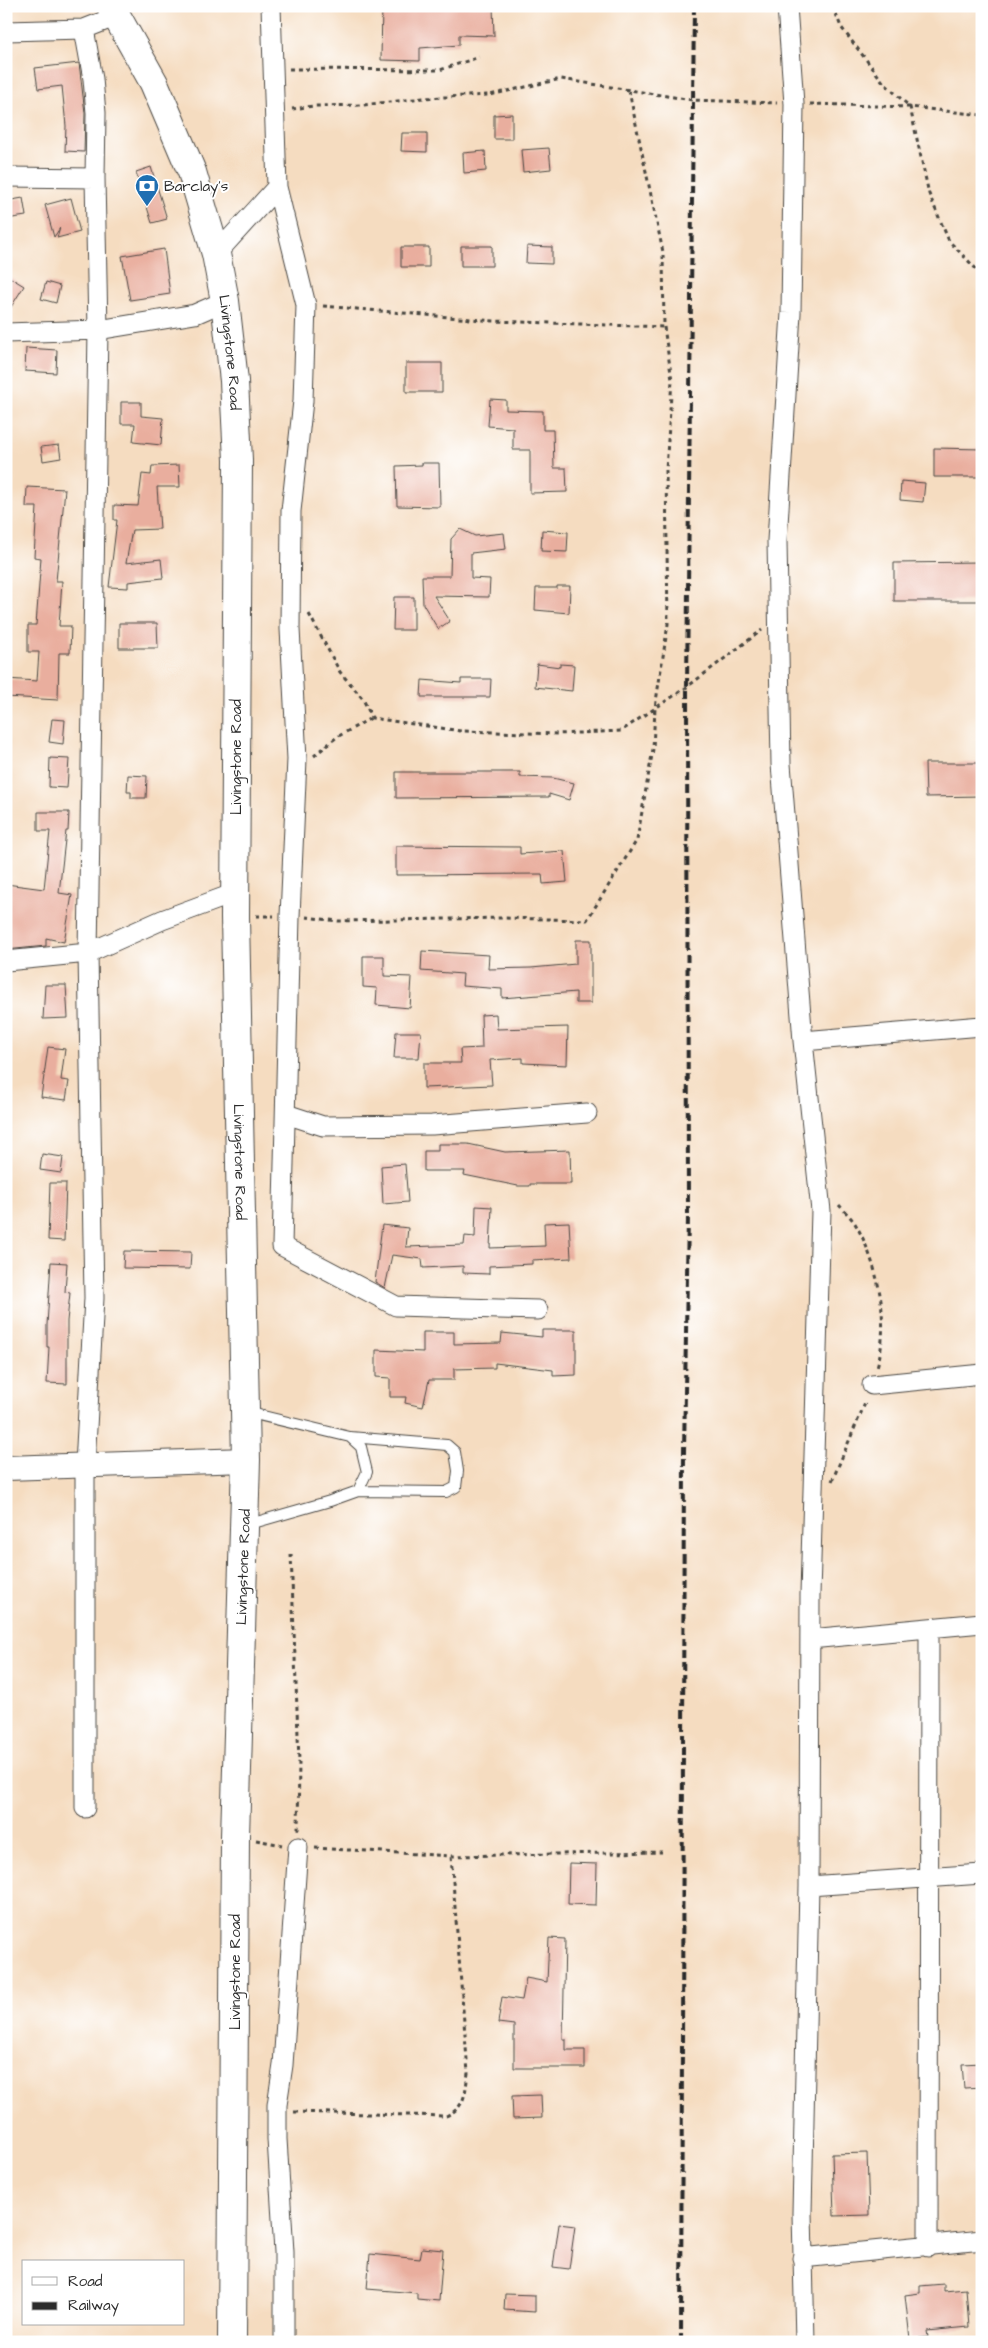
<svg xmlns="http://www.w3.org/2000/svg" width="988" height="2348" viewBox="0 0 988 2348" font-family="'Architects Daughter',sans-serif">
	<rect width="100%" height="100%" fill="#fff"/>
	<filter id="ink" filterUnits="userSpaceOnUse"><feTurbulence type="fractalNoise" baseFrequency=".02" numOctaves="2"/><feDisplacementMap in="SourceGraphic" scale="10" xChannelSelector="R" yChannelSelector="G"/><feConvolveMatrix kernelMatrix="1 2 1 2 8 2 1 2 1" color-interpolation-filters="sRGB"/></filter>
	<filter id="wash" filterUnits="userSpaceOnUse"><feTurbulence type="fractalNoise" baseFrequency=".0096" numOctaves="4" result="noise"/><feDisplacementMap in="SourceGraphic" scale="20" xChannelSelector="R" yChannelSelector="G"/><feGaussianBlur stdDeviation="1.12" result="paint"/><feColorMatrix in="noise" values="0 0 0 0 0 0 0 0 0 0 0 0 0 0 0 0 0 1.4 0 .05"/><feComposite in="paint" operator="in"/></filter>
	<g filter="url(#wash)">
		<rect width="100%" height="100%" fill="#f5dcc0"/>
		<g id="blocks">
			<path fill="#e9ae9e" d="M382,6H493L494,36L459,35V45L420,48V61L381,60Z
				M79,63L85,113L84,152L65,151L66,126L62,86L38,89L35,68Z
				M512,114V139H494V115Z
				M402,133H427V152L401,151Z
				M549,148L551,169L523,172L521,150Z
				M485,151L486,171L464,173L463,153Z
				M151,167L167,219L152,223L136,172Z
				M23,198L26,216L6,219V201Z
				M71,198L80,232L57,238L60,228L54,237L45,205Z
				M461,246H492V266H461Z
				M527,246L552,247V264L526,263Z
				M401,247H429V267H401Z
				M164,249L170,294L130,300L122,256Z
				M6,275L24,286L6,315Z
				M46,282L60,286L56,303L41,299Z
				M26,348L57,350L56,373L25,371Z
				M406,363H442V392H406Z
				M490,399L506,400V410L543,411V430H553L554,468H566L567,492L530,493V450H513V428L488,426Z
				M121,402H141V416L163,418L161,445L133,442L135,424H121Z
				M59,445L61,458L43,461L41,447Z
				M934,448L982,449V477H934Z
				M422,463H439L440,507L397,506L396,466L422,465Z
				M179,465L180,487H157L160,529L132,530L126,563L161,559L163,578L128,582V588L109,587L117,520H114V505L138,506L142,474L151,475L152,466Z
				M901,481L925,483L923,502L900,500Z
				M27,487L65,489L56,581H62L59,626H71L70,653H59L58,700L6,697V679L37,681L39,652H28V625H36L41,558L34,557L37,507H26Z
				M460,529L475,536L504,533L506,549L471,553V578L490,579L489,597L434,596L450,621L438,629L423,604L422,576H450L451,539Z
				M542,530L568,532L567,552L541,551Z
				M982,562V601H894V563Z
				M557,586H570L569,613L535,610L536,588H557Z
				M394,597H414V630H393Z
				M119,623H157L158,648H119Z
				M537,664L560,667V664L574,665L572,691L535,687Z
				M461,679H491L490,697H421L422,680L461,683Z
				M52,719L65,720L63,744L49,742Z
				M50,758L69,759L67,788L49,787Z
				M925,763H982V796L926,797Z
				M396,772H520V777L553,778L574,783L569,800L549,794V797L396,798Z
				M128,775L147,776L146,798H131V792H127Z
				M38,812H69L68,831H66L59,893L72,895L64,942L46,938V946L6,950V884L44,889L50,831H38Z
				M396,846L520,847V854L564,851L567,882L543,884L542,874L396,875Z
				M576,940H591V1003H576V992L502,998V989L462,986L463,974L421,971L422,951L489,955L488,969L531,968L576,964Z
				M363,956H384V976L412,977L410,1008L376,1005L377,988L363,987Z
				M45,985H66L68,1018L43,1019Z
				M496,1014L497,1029L568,1027L567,1065L523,1063V1058L490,1060L492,1085L424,1088V1063H461L460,1049L482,1048L481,1015Z
				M396,1032H421L419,1058H394Z
				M48,1047L65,1049L61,1080L69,1081L66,1100L41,1097Z
				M438,1144H468L505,1152L570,1150L571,1184H530V1186H518L464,1175L465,1171H424V1151H438Z
				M42,1154L63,1157L61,1173L40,1170Z
				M405,1164L408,1202L383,1204L381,1166Z
				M50,1183H66L64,1241L48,1240Z
				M476,1206L492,1207L490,1248L545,1246L544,1223L569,1222L571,1258L532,1260V1264L489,1266V1274L463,1273V1266L423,1268L422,1259L392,1255L385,1288L375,1282L382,1225L408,1228L406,1247L464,1245L465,1236L475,1237Z
				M124,1251L191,1252L190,1269L123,1268Z
				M51,1262L67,1263L65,1292L70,1293L67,1321V1384L47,1383L49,1347H47V1325Z
				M542,1330H576V1375L553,1376V1370L495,1363V1368L454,1369V1380H429L423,1407L405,1403L406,1397H390V1378L376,1377V1350L423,1352V1332H454V1344L501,1343L502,1333L542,1337Z
				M569,1863L597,1864L596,1905L568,1904Z
				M549,1938L565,1939L563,2039H566V2050H585V2068H514V2025L498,2023L502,1997L522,2000L526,1978L547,1982Z
				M982,2063V2087L964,2088L962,2064Z
				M541,2095L542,2118L513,2119L512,2096Z
				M867,2153L869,2215L834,2216L832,2154Z
				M559,2224L575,2226L569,2269L553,2267Z
				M422,2248L443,2250L439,2301L417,2299V2293L367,2289L370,2254L420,2259Z
				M944,2284V2291L966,2289L969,2327L927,2331L928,2337L910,2339L905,2295L920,2293V2286Z
				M505,2294L535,2295V2312L504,2310Z"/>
		</g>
	</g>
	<g filter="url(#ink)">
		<use href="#blocks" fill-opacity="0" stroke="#494641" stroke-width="1"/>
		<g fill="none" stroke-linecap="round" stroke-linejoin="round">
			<g stroke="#494641" stroke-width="12">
				<path id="service" d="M246,1412L350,1437L361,1447L367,1472L358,1491L330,1501L246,1525
					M350,1437L447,1445L455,1452L458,1471L456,1487L446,1492L358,1491"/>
			</g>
			<g stroke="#494641" stroke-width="21">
				<path id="minor" d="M787,6L794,104L791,313L777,541L781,764L803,1041L982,1026
					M6,31L84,29L117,16
					M6,177L95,178
					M277,187L306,305L303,401L291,511L290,629L297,759L290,916L282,1246L396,1306L538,1310
					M216,254L277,187L271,6
					M6,333L98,330L95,178L96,113L93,79L84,29
					M6,961L88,953L162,920L235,893
					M803,1041L821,1211L810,1595L809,1886L802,2213L805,2342
					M286,1114L323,1126L432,1125L587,1113
					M872,1385L982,1374
					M810,1639L982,1623
					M85,1808V1465L94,1298L88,953L98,330L195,314L225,301
					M809,1886L982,1874
					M928,2247L929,1628
					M802,2258L982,2240
					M284,2342V2252L277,2139V2105L283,2065L298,1847"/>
			</g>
			<g stroke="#494641" stroke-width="26">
				<path id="tertiary" d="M6,1468L246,1460"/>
			</g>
			<g stroke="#494641" stroke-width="30">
				<g id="trunk">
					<path id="s1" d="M111,6L154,83L192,172L216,254L225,301L234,381L238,460L235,917L246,1460L235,1837L232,2342"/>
				</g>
			</g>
			<path stroke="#494641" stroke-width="3" stroke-dasharray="4 4" stroke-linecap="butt" d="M833,6L841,27L884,83L910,107L929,194L949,241L982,275
				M289,69L440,70L479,57
				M810,104L910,107L982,115
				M292,109L314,106L363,105L423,98L490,95L561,79L692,100L777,103
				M323,306L494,321L664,327
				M309,614L340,672L363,699L372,718L461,731L557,734L621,731L687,687L762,630
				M314,756L337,737L371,718
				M256,916H274
				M306,917L338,921L503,918L587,920L637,840L653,749L655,708L668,624L666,470L672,380L664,327L663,252L629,91
				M839,1205C844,1211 852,1218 856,1225C879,1266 890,1322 877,1367
				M832,1481L866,1401
				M291,1554L299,1761L298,1831
				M256,1840L282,1845
				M315,1848L451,1856L662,1852
				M294,2112L446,2116C466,2107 465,2093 468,2073L451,1856"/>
			<use href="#service" stroke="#fff" stroke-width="10"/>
			<use href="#minor" stroke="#fff" stroke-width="19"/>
			<use href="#tertiary" stroke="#fff" stroke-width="24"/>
			<use href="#trunk" stroke="#fff" stroke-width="28"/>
			<path stroke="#2b2b2b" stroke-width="4" stroke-dasharray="8 4" stroke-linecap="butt" d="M681,2342L684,1451L688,1216L687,687L694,6"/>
		</g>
	</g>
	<defs>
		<g id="bank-pin" transform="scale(1.25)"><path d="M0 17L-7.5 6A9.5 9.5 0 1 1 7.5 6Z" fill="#1f6fb2" stroke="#fff"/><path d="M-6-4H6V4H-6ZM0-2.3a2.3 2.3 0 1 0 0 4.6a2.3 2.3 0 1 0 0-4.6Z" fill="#fff"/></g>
	</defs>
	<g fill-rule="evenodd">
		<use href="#bank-pin" x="147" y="186"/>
	</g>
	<g text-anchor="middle" stroke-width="4" stroke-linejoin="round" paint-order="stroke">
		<g font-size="15" fill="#2b2b2b" stroke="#fff" text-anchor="start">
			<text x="164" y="191">Barclay's</text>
		</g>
		<g font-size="15" fill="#2b2b2b" stroke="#fff">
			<text dy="5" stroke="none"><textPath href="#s1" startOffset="370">Livingstone Road</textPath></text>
			<text transform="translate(236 757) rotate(-90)" y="5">Livingstone Road</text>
			<text dy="5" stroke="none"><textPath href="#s1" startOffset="1180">Livingstone Road</textPath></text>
			<text transform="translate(243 1567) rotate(-88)" y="5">Livingstone Road</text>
			<text transform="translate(235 1972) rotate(-90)" y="5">Livingstone Road</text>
		</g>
	</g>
	<rect width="988" height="2348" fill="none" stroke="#fff" stroke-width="25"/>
	<rect x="22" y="2260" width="162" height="65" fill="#ffffff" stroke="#aaaaaa"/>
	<rect x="32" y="2277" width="25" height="8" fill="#ffffff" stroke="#aaaaaa"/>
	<text x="68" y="2286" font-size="15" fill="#2b2b2b">Road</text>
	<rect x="32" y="2302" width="25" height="8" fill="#2b2b2b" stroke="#aaaaaa"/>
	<text x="68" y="2310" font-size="15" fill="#2b2b2b">Railway</text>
</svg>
